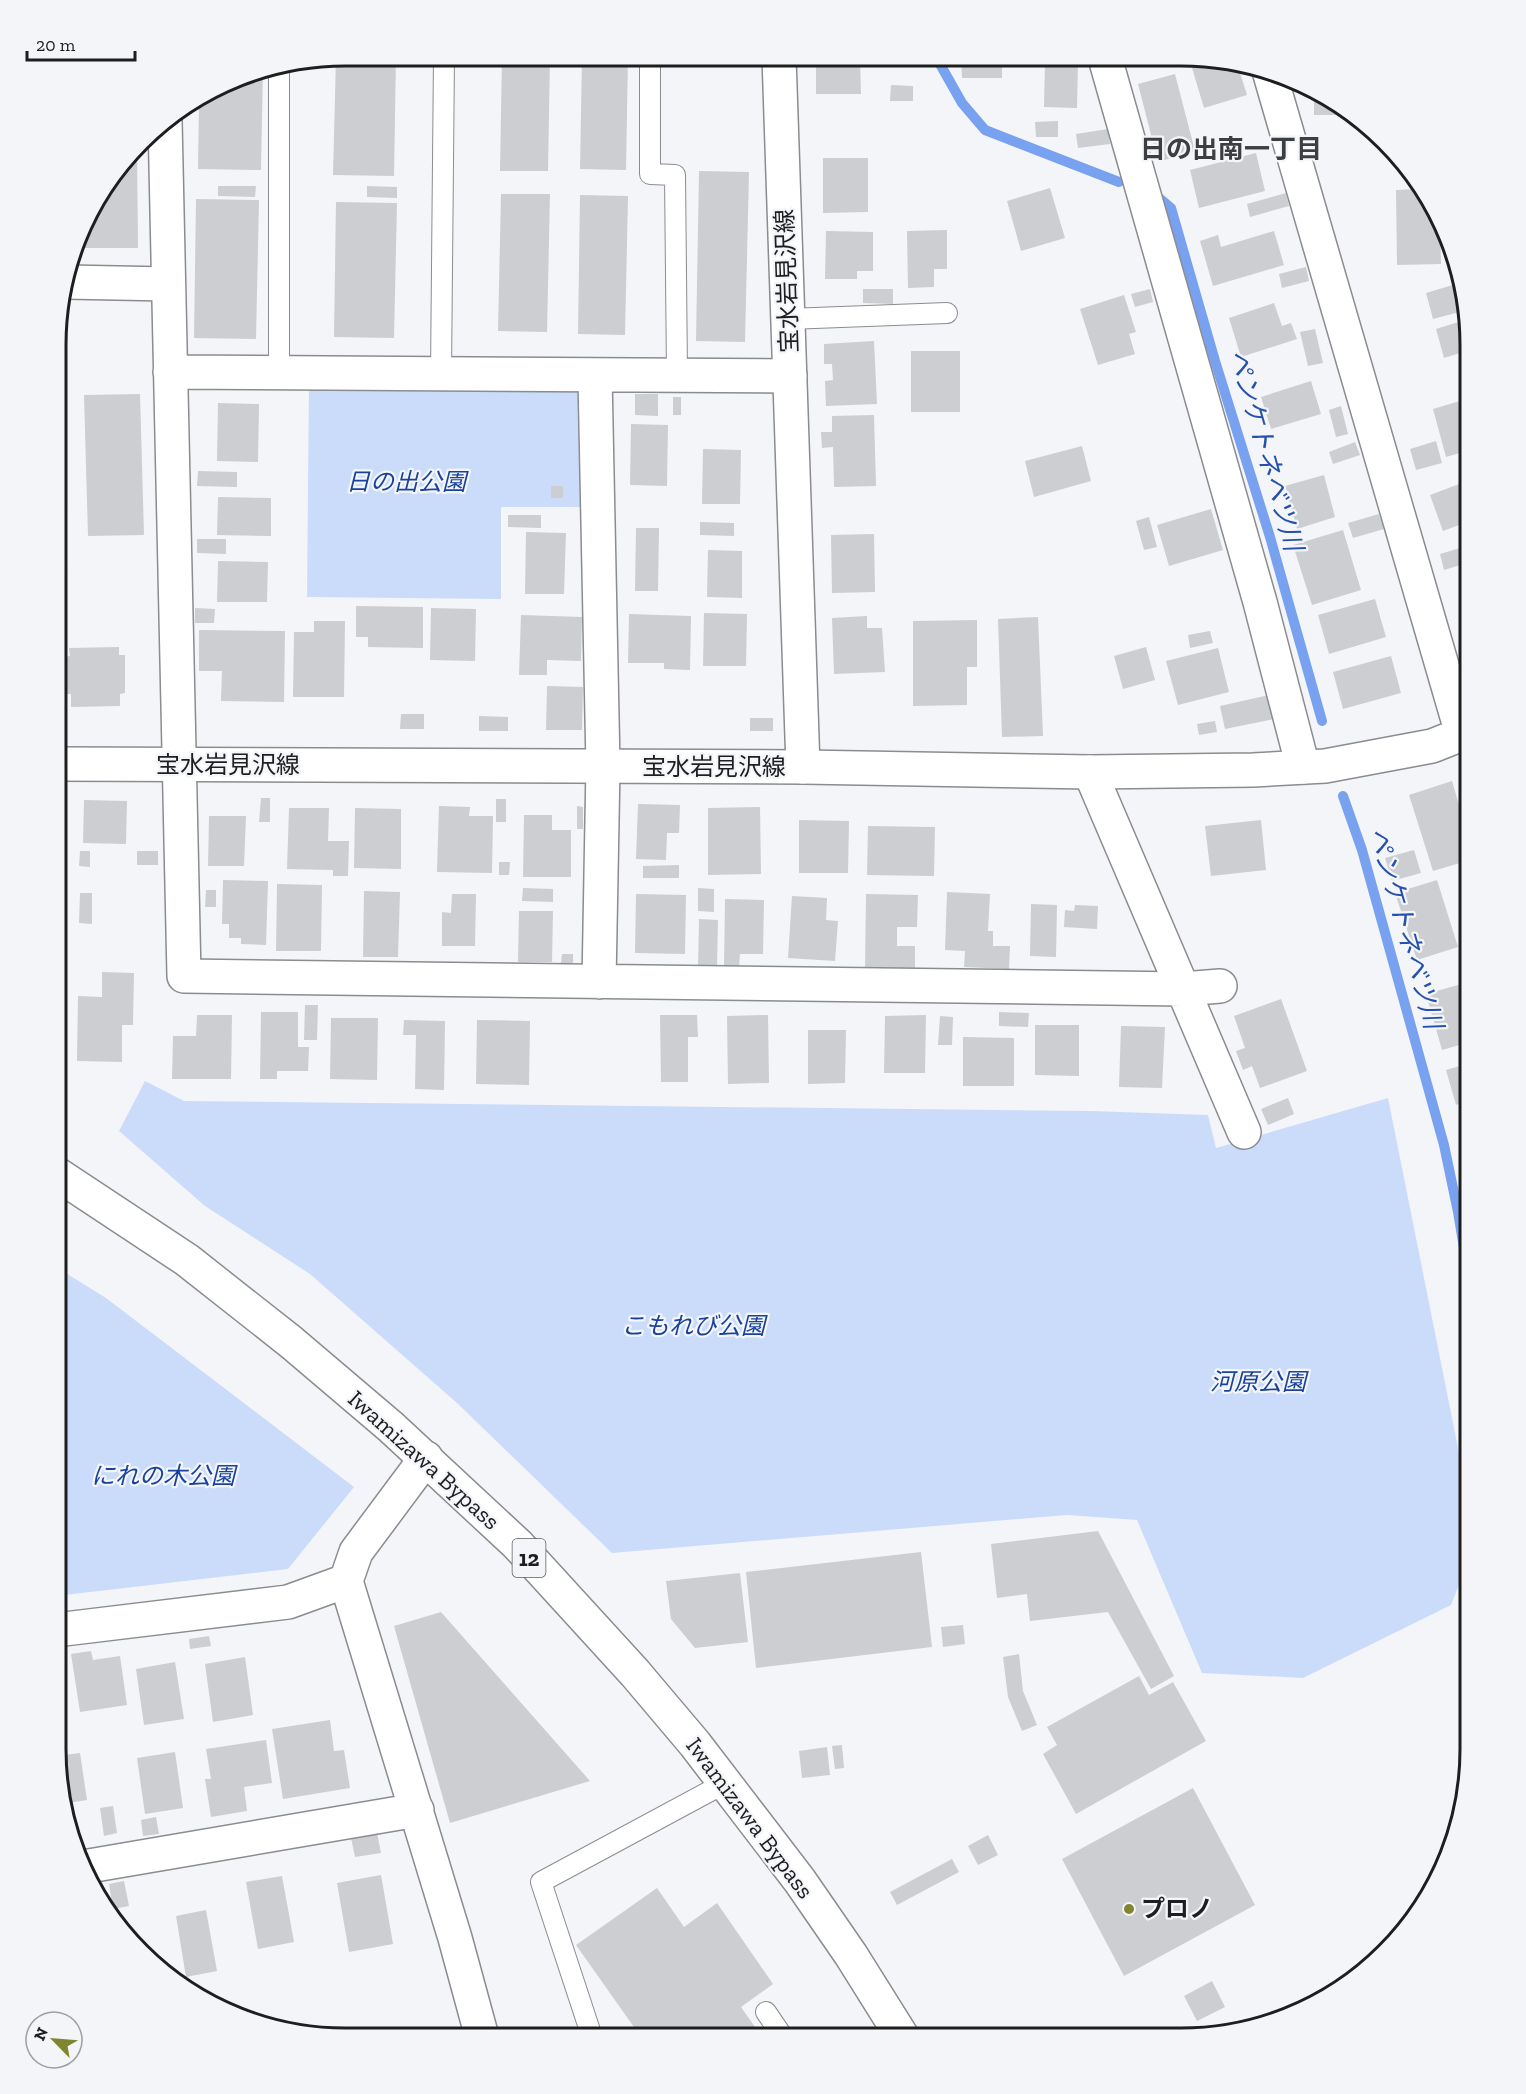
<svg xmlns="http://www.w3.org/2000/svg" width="1526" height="2094" viewBox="0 0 1526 2094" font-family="'Zilla Slab','Noto Sans JP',serif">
	<rect width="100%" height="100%" fill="#f3f5f9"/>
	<path fill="#cbdcfb" d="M309,381L586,383L585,507H501V599L307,597Z
		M145,1081L184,1101L1091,1111L1208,1115L1216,1148L1388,1098L1470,1508V1557L1451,1605L1303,1678L1202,1673L1137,1520L1067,1515L612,1553L457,1403L310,1274L205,1206L119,1131Z
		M56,1267L106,1298L354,1487L288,1569L56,1596Z"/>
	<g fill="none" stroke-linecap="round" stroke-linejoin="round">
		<path stroke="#78a1ef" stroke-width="10" d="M936,57L962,103L985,130L1119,182
			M1158,197L1171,208L1215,361L1270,537L1322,721
			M1343,796L1362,850L1444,1145L1458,1212L1470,1284"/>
	</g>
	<path fill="#ccced2" d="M345,55L396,56L394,176L333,175L336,57Z
		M502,56H550L548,171H500Z
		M582,56H628L626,170L580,169Z
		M816,57H860L861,94H816Z
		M961,57H1002V78H962Z
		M1189,58H1219L1237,63L1247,95L1204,108Z
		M1045,61H1078L1077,108L1044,107Z
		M263,69L261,170L198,169L199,101L251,71Z
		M1175,74L1195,151L1158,162L1138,84Z
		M891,85L913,86V101H890Z
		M1314,90L1357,115H1314Z
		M1058,121V137H1036L1035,122Z
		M1108,129L1110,144L1078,148L1076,134Z
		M137,148L138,248H78L94,200Z
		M1256,153L1265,191L1199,208L1190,170Z
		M823,158H868V212L823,213Z
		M699,171L749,172L745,342L696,341Z
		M218,186H256L255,197L218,196Z
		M367,186L397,187V198L367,197Z
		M1050,188L1065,238L1021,251L1007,201Z
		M1418,189L1440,216L1441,264L1397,265L1396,190Z
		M1286,193L1289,206L1250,217L1247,204Z
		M501,194H550L547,332L498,331Z
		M580,195L628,196L625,335L578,334Z
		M196,199L259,200L256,339L194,338Z
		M336,202L397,203L394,338L334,337Z
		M947,230V269H934V287L908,288L907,231Z
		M826,231L873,232V271H857V279H825Z
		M1274,231L1284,265L1213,286L1200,241L1218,235L1221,247Z
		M1306,267L1309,281L1282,288L1279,274Z
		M1456,284L1463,311L1433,319L1426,293Z
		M863,289H893V304L863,303Z
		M1150,289L1153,302L1135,307L1131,294Z
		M1124,295L1136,332L1129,334L1135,354L1098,365L1080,309Z
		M1274,303L1282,326L1291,323L1297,339L1241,357L1229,318Z
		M1465,320L1470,350L1444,358L1436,329Z
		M1315,329L1323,363L1308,366L1300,332Z
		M874,341L877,404L826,406L825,381L833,380L832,364H824V344Z
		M911,351H960V412H911Z
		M1311,381L1321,414L1271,429L1261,397Z
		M140,394L144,535L88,536L84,395Z
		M635,394H658V416L635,415Z
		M673,397H681V415H673Z
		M1470,398V450L1446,457L1433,409Z
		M218,403L259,404L258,462L217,461Z
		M1341,406L1348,434L1336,437L1329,410Z
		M874,415L876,486L834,487L833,447L822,448L821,432H832V416Z
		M631,424L668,425L667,486L630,485Z
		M1436,441L1442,463L1416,470L1410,449Z
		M1355,442L1360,455L1333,464L1329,452Z
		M1082,446L1091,481L1034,497L1025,461Z
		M703,449L741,450L740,504H702Z
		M198,471L237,472V487L197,486Z
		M1324,475L1335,517L1297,529L1285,486Z
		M1470,480V521L1443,531L1430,495Z
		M551,486H563V498H551Z
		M218,497L271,498V536L217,535Z
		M1211,509L1223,550L1169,566L1157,525Z
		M1379,514L1384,529L1353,538L1348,523Z
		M508,515H541V528L508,527Z
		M1149,517L1157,547L1144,550L1136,521Z
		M700,522L734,523V536L700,535Z
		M636,528H659L658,591H635Z
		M1343,530L1361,590L1312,605L1293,545Z
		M526,532L566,533L564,594H525Z
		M874,534L875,592L832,593L831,535Z
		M197,539H226V554L197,553Z
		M1470,545V562L1444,570L1440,554Z
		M708,550L742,551V598L707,597Z
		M218,561L268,562L267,602H217Z
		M1470,575V614L1460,578Z
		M1375,599L1386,637L1329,654L1318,615Z
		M356,606L423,607V648L368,647V637H356Z
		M195,608L215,609L214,623H195Z
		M431,608L476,609L475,661L430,660Z
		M704,613L747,614L746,666H703Z
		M629,614L691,616L690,670L664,669V663H628Z
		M521,615L582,617L581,661L547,660V675H519Z
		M867,616V628H882L885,672L834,674L832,618Z
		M1038,617L1043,736L1002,737L998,619Z
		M977,620V667H967V705L913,706V621Z
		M314,621H345L344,697H293L294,632H314Z
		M199,630L285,631L284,702L221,701L222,671H199Z
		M1210,631L1213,643L1190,648L1188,635Z
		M119,647V655H125V693L120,694V706L71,707V694H63V657L70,656L69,648Z
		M1146,647L1155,680L1123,689L1114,656Z
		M1218,648L1229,692L1178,705L1166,661Z
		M1391,656L1401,693L1343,709L1333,672Z
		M547,686L583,687L582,730H546Z
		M1269,695L1274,719L1225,729L1220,706Z
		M401,714H424V729H400Z
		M479,716L508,717V731H479Z
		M750,718H773V731H750Z
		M1215,721L1217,732L1199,735L1197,724Z
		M1452,781L1470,842V860L1433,871L1409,795Z
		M261,798H270V822H259Z
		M496,799H506V822H496Z
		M84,800L127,801L126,844L83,843Z
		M638,804L680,805L679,833H667L666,860L636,859Z
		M439,806L470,807L469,816H493L492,873L437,872Z
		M577,806L583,807V829H577Z
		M760,807L761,874L708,875V808Z
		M289,808H329L328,841H349L348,876H333V870L287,869Z
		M355,808L401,809V869L354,868Z
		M524,815H552V830H571V877H523Z
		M209,816H246L244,866H208Z
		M799,820L849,821L848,873H799Z
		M1261,820L1266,870L1211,876L1205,826Z
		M868,826L935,827L934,876L867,875Z
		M1414,850L1421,873L1392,881L1385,858Z
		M80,851H90V867L79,866Z
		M137,851H158V865H137Z
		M499,862H510L509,875H499Z
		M679,865V878H643V866Z
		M223,880L268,881L266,945L241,944V938H229V924H222Z
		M1437,880L1458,947L1417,960L1395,893Z
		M277,884L322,885L321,951H276Z
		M523,888L553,889V902L522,901Z
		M698,888L714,889V912L698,911Z
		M206,890H216V907H205Z
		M364,891L400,892L398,957H363Z
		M947,892L990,894L988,931H993V946H1010L1009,969L964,967L965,951L945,950Z
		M80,893H92V924L79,923Z
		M452,894H476L475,946H442V912L451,913Z
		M636,894L686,895L685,954L635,953Z
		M866,894L918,895L917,927H897V946H915V971L865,970Z
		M792,896L827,898L826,920L838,921L835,961L788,958Z
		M725,899L764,900L763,954H740L739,967H724Z
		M1031,904L1057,905L1056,957L1030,956Z
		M1075,905L1098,906L1097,929L1064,927L1065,910L1074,911Z
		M519,911H553L552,962H518Z
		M699,919L718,920L717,967H698Z
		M562,954H573V963H561Z
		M102,972L134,973L133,1025H122V1062L77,1061L78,996L102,997Z
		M57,979H67L66,1015H57Z
		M1465,983L1470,1002V1042L1442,1050L1426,994Z
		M1281,999L1307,1071L1260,1088L1252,1066L1243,1070L1236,1051L1245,1048L1234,1016Z
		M305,1005H318L317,1040H304Z
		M261,1012H298V1047H309L308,1071H277V1079H260Z
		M999,1012L1029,1013L1028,1027L999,1026Z
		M197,1015H232L231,1079H172L173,1036H196Z
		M660,1015H697L698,1037H688V1082H661Z
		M768,1015L769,1083L728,1084L727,1016Z
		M926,1015L925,1073H884L885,1016Z
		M940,1016L953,1017L952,1045H938Z
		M331,1018H378L377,1080L330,1079Z
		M404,1020L445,1021L444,1090L415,1089L416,1035H403Z
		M477,1020L530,1021L529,1085L476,1084Z
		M1035,1025H1079V1076L1035,1075Z
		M1121,1026L1165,1027L1162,1088L1119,1087Z
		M808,1030H846L845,1083L808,1084Z
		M963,1037L1014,1038V1086H963Z
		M1470,1063V1100L1456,1105L1446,1070Z
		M1288,1098L1294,1114L1268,1125L1261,1109Z
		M1098,1531L1174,1676L1151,1689L1108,1612L1030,1621L1027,1594L997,1598L991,1544Z
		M921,1552L932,1647L756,1668L746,1572Z
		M740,1573L748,1642L695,1648L671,1619L666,1581Z
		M441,1612L590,1781L450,1823L394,1626Z
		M963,1625L965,1644L943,1647L941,1627Z
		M209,1636L211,1646L190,1649L189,1639Z
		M91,1651L93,1660L120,1656L127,1705L80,1712L71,1654Z
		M1019,1654L1023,1691L1037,1725L1022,1731L1008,1697L1003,1657Z
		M245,1657L253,1715L213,1722L205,1664Z
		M175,1662L184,1719L144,1725L136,1669Z
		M1139,1676L1149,1695L1173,1682L1206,1741L1076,1814L1043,1754L1057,1745L1047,1727Z
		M330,1720L334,1751L344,1750L350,1788L283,1799L272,1729Z
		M266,1740L272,1783L244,1787L247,1811L211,1817L205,1779H211L206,1749Z
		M842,1745L844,1768L835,1769L832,1746Z
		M827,1747L830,1775L802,1778L799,1751Z
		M175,1752L183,1808L145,1814L137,1758Z
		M80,1753L87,1800L68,1803L57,1756Z
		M1193,1788L1255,1905L1124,1976L1062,1859Z
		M113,1806L117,1833L104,1836L100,1808Z
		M156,1817L159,1834L143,1836L141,1820Z
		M377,1833L381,1853L355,1857L351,1838Z
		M988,1835L998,1855L978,1865L968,1846Z
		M952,1859L959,1872L897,1905L890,1892Z
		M381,1875L393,1944L349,1952L337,1883Z
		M282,1876L294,1942L258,1949L246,1882Z
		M124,1881L129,1906L113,1909L109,1884Z
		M657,1888L684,1927L717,1903L773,1984L741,2007L762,2037H641L576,1945Z
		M206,1910L217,1971L186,1977L176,1916Z
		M1212,1981L1225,2007L1197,2021L1184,1996Z"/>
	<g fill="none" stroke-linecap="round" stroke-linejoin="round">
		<g stroke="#8a8c8f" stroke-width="22">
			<path id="service" d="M650,56V174L675,175L677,374
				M279,66V373
				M788,319L947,313
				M441,374L444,56
				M766,2012L783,2037
				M592,2037L541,1882L725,1783"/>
		</g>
		<g stroke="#8a8c8f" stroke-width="36">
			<path id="minor" d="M1105,58L1260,602L1303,767
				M1269,71L1462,734
				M165,121L184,976L1183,989L1220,986
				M66,282L168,284
				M170,372L790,376
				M595,376L603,766L599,982
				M1090,772L1244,1132
				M426,1458L356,1552L346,1581L455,1938L482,2037
				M56,1630L288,1602L346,1581
				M83,1867L417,1810"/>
		</g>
		<g stroke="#8a8c8f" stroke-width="36">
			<path id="tertiary" d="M803,767L1090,772L1253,770L1325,766L1432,746L1470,731"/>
		</g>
		<g stroke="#8a8c8f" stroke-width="36">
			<path id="secondary" d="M57,764L803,767L779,57"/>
		</g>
		<g stroke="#8a8c8f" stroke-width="36">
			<path id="trunk" d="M57,1174L187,1260L291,1342L391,1427L517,1544L635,1673L695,1744L800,1881L851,1955L903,2038"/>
		</g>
		<use href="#service" stroke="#fff" stroke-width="20"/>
		<use href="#minor" stroke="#fff" stroke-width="33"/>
		<use href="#tertiary" stroke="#fff" stroke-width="33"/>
		<use href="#secondary" stroke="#fff" stroke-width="33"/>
		<use href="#trunk" stroke="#fff" stroke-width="33"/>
	</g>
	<circle fill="#808530" stroke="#f3f5f9" stroke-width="2" cx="1129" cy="1909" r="6"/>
	<g text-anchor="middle" stroke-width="4.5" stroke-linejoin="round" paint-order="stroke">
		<rect fill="#f3f5f9" stroke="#5d5e60" stroke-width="1.5" x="512.5" y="1539" width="33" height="38" rx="4.5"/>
		<g font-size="22" font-weight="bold" fill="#1d1e1f">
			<text x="529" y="1566">12</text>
		</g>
		<g font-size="24" fill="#1d1e1f" stroke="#f3f5f9">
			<text transform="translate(787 281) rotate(-92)" y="8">宝水岩見沢線</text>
			<text x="228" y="773">宝水岩見沢線</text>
			<text x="714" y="775">宝水岩見沢線</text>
			<text transform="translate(424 1460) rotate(42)" y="8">Iwamizawa Bypass</text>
			<text transform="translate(750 1818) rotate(53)" y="8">Iwamizawa Bypass</text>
		</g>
		<g font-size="24" font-style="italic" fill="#18429c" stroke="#f3f5f9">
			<text x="406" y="490">日の出公園</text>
			<text x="693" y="1334">こもれび公園</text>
			<text x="1258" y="1390">河原公園</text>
			<text x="163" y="1484">にれの木公園</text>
		</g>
		<g font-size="24" font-weight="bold" fill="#1d1e1f" stroke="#f3f5f9" text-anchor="start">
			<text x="1141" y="1917">プロノ</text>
		</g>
		<g font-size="26" font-weight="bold" fill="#3c3e40" stroke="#f3f5f9">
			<text x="1231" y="158">日の出南一丁目</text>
		</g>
		<g font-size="26" font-style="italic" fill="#2551ac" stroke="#f3f5f9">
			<text transform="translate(1266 450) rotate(74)" y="9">ペンケトネベツ川</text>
			<text transform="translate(1406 928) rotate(74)" y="9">ペンケトネベツ川</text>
		</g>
	</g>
	<path d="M0 0H1526V2094H0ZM345 66H1181A279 279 0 0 1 1460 345V1749A279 279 0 0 1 1181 2028H345A279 279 0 0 1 66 1749V345A279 279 0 0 1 345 66Z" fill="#f3f5f9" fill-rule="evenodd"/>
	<path fill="none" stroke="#1d1e1f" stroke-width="3" d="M345 66H1181A279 279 0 0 1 1460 345V1749A279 279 0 0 1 1181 2028H345A279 279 0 0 1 66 1749V345A279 279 0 0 1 345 66Z"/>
	<g transform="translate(54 2040) rotate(295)"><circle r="28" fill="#f3f5f9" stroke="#9d9fa2" stroke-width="1.5"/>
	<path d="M0-4.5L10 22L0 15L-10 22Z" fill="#808530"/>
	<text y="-9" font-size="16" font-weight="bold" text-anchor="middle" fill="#1d1e1f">N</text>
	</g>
	<path d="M27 51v9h108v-9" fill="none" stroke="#1d1e1f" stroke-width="3"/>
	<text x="36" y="51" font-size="18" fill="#1d1e1f" stroke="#f3f5f9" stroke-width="4.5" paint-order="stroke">20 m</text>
</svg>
